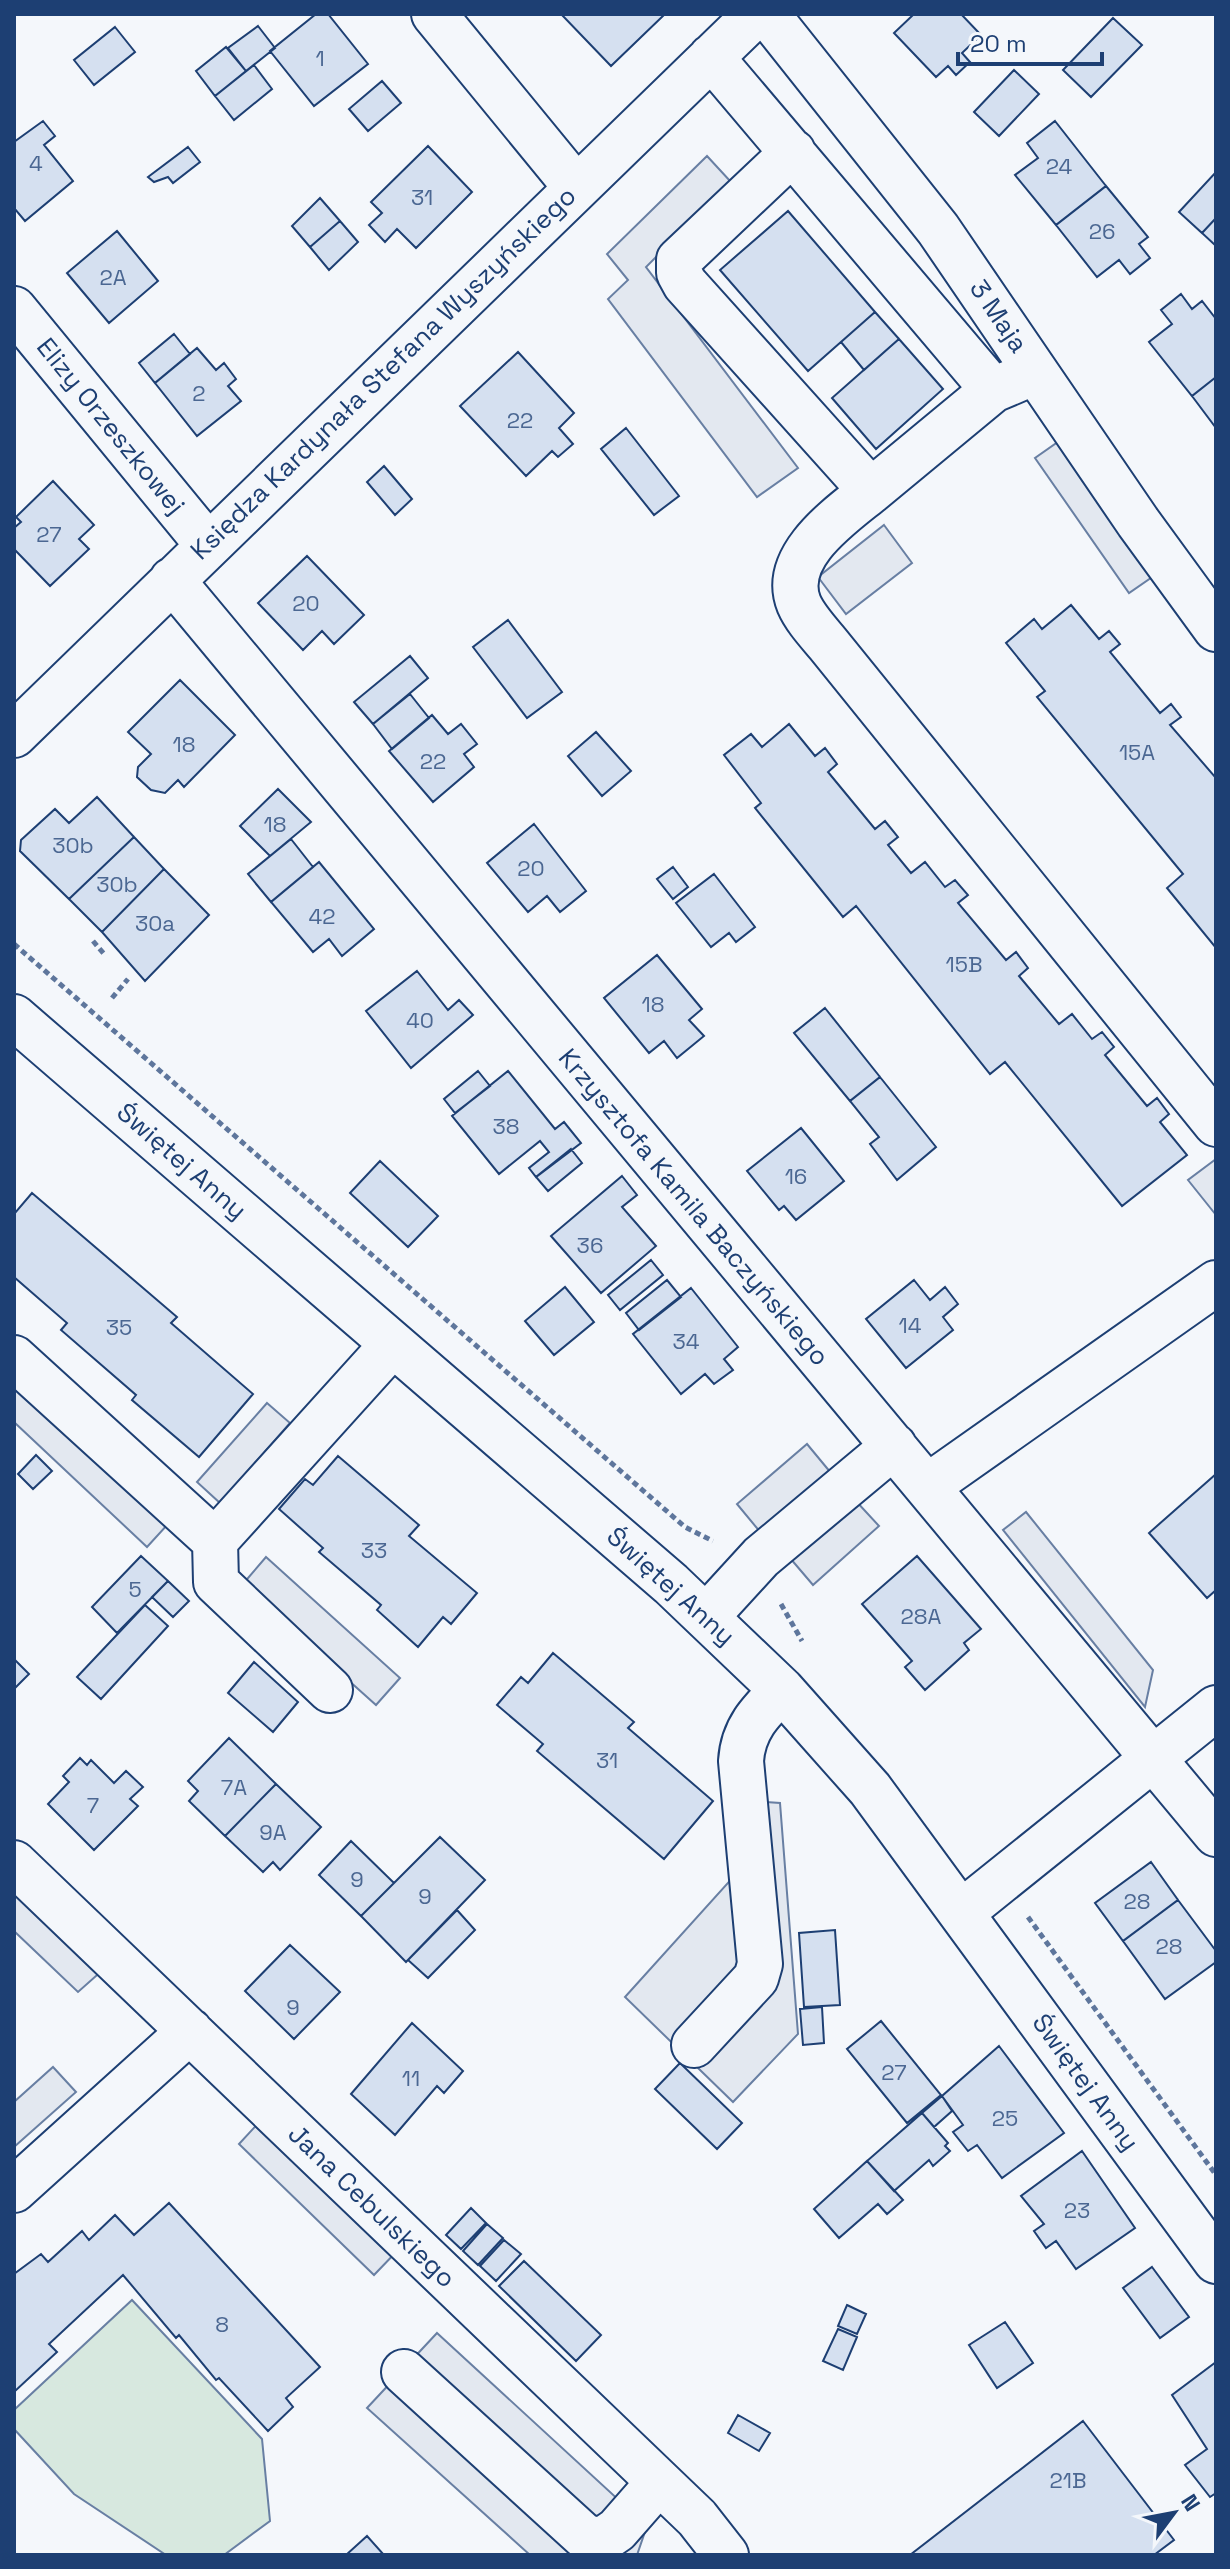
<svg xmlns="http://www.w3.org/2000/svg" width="1230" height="2569" viewBox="0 0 1230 2569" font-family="'Space Grotesk',sans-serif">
	<rect width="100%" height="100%" fill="#f4f7fb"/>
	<path fill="#d7e8df" stroke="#687fa3" stroke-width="2" d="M132,2300L262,2439L270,2521L224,2555H166L74,2494L14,2429V2410Z"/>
	<path fill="#e3e8f0" stroke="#687fa3" stroke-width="2" d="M707,156L731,182L646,267L798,468L757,497L608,299L628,280L607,254Z
		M1065,437L1158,573L1129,593L1035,458Z
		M884,525L912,563L846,614L818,577Z
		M1216,1159V1215L1188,1180Z
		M14,1381L168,1524L147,1547L14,1422Z
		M267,1403L290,1423L220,1503L197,1482Z
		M807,1444L831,1473L761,1533L737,1504Z
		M855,1500L879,1526L813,1585L790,1558Z
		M1026,1512L1153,1670L1145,1707L1003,1530Z
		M266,1557L400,1678L376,1705L242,1585Z
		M734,1800L780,1803L798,2034L733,2102L625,1997L737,1873Z
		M14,1881L105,1968L78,1992L14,1931Z
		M53,2067L76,2092L14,2147V2102Z
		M264,2117L400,2248L374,2275L239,2144Z
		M437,2333L647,2526L637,2555H530L367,2408Z"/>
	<path fill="#d5e0f0" stroke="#1d3f73" stroke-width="2" d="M316,14H328L368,64L314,106L270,51Z
		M561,14H665L611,66Z
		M914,14H961L981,35L962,53L970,62L956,75L948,66L936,77L894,33Z
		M1113,18L1142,45L1091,97L1063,70Z
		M258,26L275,48L246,71L228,48Z
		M115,27L135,52L94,85L74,60Z
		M226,47L246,71L215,96L196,71Z
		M254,65L272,89L234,120L215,96Z
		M1014,70L1039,94L999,136L974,112Z
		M382,81L401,103L368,131L349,109Z
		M43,121L55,136L44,145L73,181L25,221L14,208V142Z
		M1055,121L1106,186L1056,225L1015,175L1038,158L1027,143Z
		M428,146L472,192L416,248L397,229L385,242L369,225L382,213L371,202Z
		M188,147L200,162L173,183L168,177L154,182L148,177Z
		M1216,172V218L1202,233L1179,212Z
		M1106,186L1148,237L1139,244L1150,258L1130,274L1119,260L1097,277L1056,225Z
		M320,198L340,221L310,247L292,226Z
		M788,211L875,312L808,371L720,270Z
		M1216,218V246L1202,233Z
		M340,221L358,242L329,270L310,247Z
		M117,231L158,281L109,323L67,273Z
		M1181,294L1192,309L1202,301L1216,319V377L1192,396L1149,342L1172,324L1161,310Z
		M875,312L899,339L864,370L841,342Z
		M174,334L190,354L155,383L139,363Z
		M899,339L943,389L876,449L832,398Z
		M197,348L216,370L224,363L236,379L228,386L241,401L197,436L155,383Z
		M518,352L574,413L559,428L573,444L558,457L552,451L526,476L460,406Z
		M1216,377V428L1192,396Z
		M626,428L679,496L654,515L601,449Z
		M384,466L412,499L395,515L367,482Z
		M53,481L94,525L79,539L89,549L50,586L14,549V528L21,522L16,517Z
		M307,556L364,615L334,644L322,631L303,650L258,603Z
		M1071,605L1099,639L1109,631L1120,644L1110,652L1160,713L1171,704L1181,717L1170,725L1216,778V948L1167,888L1183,874L1037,697L1045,691L1006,643L1034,619L1042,629Z
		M508,620L562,692L527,718L473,647Z
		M410,656L428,678L373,724L354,702Z
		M180,680L235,735L184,787L178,780L165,793L151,790L137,777L138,767L151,754L128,732Z
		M410,694L429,718L392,749L373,724Z
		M432,715L448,734L461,724L477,744L464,754L474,767L433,802L389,751Z
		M789,724L815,756L825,748L837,764L828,772L875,829L885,821L898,837L888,845L911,873L925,862L945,887L955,880L968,895L958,903L1006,960L1016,952L1028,968L1019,976L1059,1024L1072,1014L1092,1039L1102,1032L1114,1047L1105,1055L1147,1106L1157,1098L1169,1114L1160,1122L1187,1155L1122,1206L1005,1062L990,1074L856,906L843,917L755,808L761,803L724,755L751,734L762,747Z
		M596,732L631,771L602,796L568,756Z
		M278,789L311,822L270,856L240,826Z
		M97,797L134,837L69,899L20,851L21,840L55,809L69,823Z
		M534,824L586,891L560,912L547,896L528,912L487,863Z
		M134,837L164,869L102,932L69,899Z
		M291,839L313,867L271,902L248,874Z
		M319,862L374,929L342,956L329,939L313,952L271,902Z
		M673,867L688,887L673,899L657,879Z
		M164,869L209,915L145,981L102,932Z
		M714,874L755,927L736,942L729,933L711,947L676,903Z
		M657,955L702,1009L689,1020L704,1036L677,1058L664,1041L649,1053L604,998Z
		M417,971L448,1010L459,1000L473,1015L411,1068L366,1011Z
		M825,1008L880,1077L850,1101L794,1033Z
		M478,1071L490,1086L455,1113L444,1099Z
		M508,1071L555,1129L564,1122L581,1143L536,1177L529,1168L549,1152L540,1141L499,1174L452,1116Z
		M880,1077L936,1147L897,1180L870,1144L879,1137L850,1101Z
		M801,1128L844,1181L796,1220L784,1206L779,1210L747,1171Z
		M571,1149L582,1163L548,1191L536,1177Z
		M380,1161L438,1216L408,1247L350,1193Z
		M622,1176L637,1195L622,1207L656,1246L601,1293L551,1236Z
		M32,1193L177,1317L171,1323L253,1394L199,1457L132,1400L136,1395L61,1330L67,1323L14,1277V1214Z
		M651,1260L663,1275L620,1310L608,1295Z
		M667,1280L681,1297L639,1330L626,1313Z
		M914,1280L930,1300L945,1287L958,1304L943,1317L953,1330L906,1368L866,1319Z
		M565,1287L594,1322L554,1355L525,1321Z
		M691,1288L738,1347L724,1359L733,1370L714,1384L705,1374L681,1394L633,1334Z
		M36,1455L52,1471L33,1489L18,1474Z
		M338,1456L419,1525L409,1536L477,1593L451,1624L443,1617L418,1647L377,1610L381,1605L319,1552L323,1548L279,1509L305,1479L313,1485Z
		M1216,1474V1590L1207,1598L1149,1533Z
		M141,1556L168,1581L117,1633L92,1607Z
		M917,1556L981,1629L964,1643L969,1650L925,1690L905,1667L912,1661L862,1604Z
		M168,1581L189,1601L173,1617L152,1597Z
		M145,1605L168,1626L101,1699L77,1677Z
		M553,1653L634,1722L628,1728L713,1801L664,1859L537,1751L543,1744L497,1705L521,1677L528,1683Z
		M14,1659L29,1674L14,1689Z
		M254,1662L298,1702L273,1732L228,1693Z
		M229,1738L276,1784L225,1836L189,1801L198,1791L188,1781Z
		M80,1758L87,1765L91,1760L114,1783L126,1771L143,1787L130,1799L138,1806L94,1850L48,1804L69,1782L63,1776Z
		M276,1784L321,1827L280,1870L273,1862L263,1872L225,1836Z
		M440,1837L485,1880L406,1962L361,1916Z
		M351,1841L394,1883L361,1916L319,1875Z
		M1151,1862L1178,1900L1123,1941L1095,1903Z
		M1178,1900L1216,1951V1962L1165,1999L1123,1941Z
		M457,1910L475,1930L428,1978L408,1960Z
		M835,1930L840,2005L804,2007L799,1933Z
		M290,1945L340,1992L294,2039L245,1991Z
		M822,2007L824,2043L803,2045L800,2009Z
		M881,2021L941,2095L907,2123L847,2049Z
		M412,2023L463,2071L444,2093L437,2086L395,2135L351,2094Z
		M999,2046L1064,2133L1002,2178L977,2145L968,2151L953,2132L963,2125L942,2096Z
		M680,2063L742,2123L717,2149L655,2089Z
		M942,2096L952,2111L934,2127L922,2113Z
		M922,2113L948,2143L945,2146L950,2151L933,2166L929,2160L894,2191L867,2161Z
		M1082,2151L1135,2228L1076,2269L1056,2241L1046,2248L1034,2231L1044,2224L1021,2196Z
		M867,2161L903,2200L887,2214L878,2204L839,2238L814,2209Z
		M169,2203L320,2367L286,2398L293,2407L268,2431L219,2378L216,2380L179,2335L176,2338L123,2275L49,2344L57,2352L14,2392V2274L41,2254L48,2262L82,2231L89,2240L115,2215L134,2235Z
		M471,2208L486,2223L461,2249L446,2235Z
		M487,2224L503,2238L478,2265L463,2251Z
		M504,2240L521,2254L496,2281L480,2266Z
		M524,2261L601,2335L576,2361L499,2286Z
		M1152,2267L1189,2317L1160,2338L1123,2288Z
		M847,2305L866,2314L857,2334L838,2326Z
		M1005,2322L1033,2363L997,2388L969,2345Z
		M838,2329L857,2337L843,2370L823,2361Z
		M1216,2362V2493L1210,2497L1185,2465L1207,2449L1172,2395Z
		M738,2415L770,2433L759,2451L728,2433Z
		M1083,2421L1174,2540L1154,2555H910Z
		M367,2536L384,2555H346Z"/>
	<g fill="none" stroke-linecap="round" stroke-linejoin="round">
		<g stroke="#1d3f73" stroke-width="48">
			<path id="minor" d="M434,14L575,186
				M767,14L938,229L1138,522L1216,629
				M711,57L993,390L1019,379
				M793,152L679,260V273L685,284L871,491L993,390
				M14,309L207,544
				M871,491C840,516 780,557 799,604C805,618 818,632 828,644L1216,1124
				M172,580L1216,1834
				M14,735L756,14
				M14,1017L671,1584L782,1690L870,1789L1216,2261
				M14,1358L215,1541L393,1344
				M928,1486L1216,1283
				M215,1541L216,1582L330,1690
				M707,1616L761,1557L894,1446
				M14,1863L697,2518L726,2555
				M962,1912L1216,1708
				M694,2045L756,1978L760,1964L741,1761C743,1729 760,1712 782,1690
				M14,2190L190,2031
				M404,2372L584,2536L601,2541L617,2530L659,2482"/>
		</g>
		<path stroke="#5e769c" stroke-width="5" stroke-dasharray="6 4" stroke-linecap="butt" d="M93,941L104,954
			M14,944L685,1527L713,1541
			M112,998L128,979
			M781,1604L802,1641
			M1028,1917L1216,2175"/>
		<use href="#minor" stroke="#f4f7fb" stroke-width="44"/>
	</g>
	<g text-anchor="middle" stroke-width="6" stroke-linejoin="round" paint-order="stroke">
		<g font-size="22" fill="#4b6792">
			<text x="320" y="66">1</text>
			<text x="36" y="171">4</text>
			<text x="1059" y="174">24</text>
			<text x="422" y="205">31</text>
			<text x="1102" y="239">26</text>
			<text x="113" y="285">2A</text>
			<text x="199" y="401">2</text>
			<text x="520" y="428">22</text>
			<text x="49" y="542">27</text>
			<text x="306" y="611">20</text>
			<text x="184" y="752">18</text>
			<text x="1137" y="760">15A</text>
			<text x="433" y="769">22</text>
			<text x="275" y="832">18</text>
			<text x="73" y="853">30b</text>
			<text x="531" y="876">20</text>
			<text x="117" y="892">30b</text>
			<text x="322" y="924">42</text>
			<text x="155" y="931">30a</text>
			<text x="964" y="972">15B</text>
			<text x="653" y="1012">18</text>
			<text x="420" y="1028">40</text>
			<text x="506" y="1134">38</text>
			<text x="796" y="1184">16</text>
			<text x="590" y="1253">36</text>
			<text x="910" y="1333">14</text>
			<text x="119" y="1335">35</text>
			<text x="686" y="1349">34</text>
			<text x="374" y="1558">33</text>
			<text x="135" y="1597">5</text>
			<text x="921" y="1624">28A</text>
			<text x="607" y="1768">31</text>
			<text x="234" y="1795">7A</text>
			<text x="93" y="1813">7</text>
			<text x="273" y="1840">9A</text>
			<text x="357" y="1887">9</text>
			<text x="425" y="1904">9</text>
			<text x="1137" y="1909">28</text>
			<text x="1169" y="1954">28</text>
			<text x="293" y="2015">9</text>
			<text x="894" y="2080">27</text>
			<text x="411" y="2086">11</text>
			<text x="1005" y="2126">25</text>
			<text x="1077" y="2218">23</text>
			<text x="222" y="2332">8</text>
			<text x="1068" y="2488">21B</text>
		</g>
		<g font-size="26" fill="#1d3f73" stroke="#f4f7fb">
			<text transform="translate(999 316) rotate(56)" y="9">3 Maja</text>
			<text transform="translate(383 373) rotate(-44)" y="9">Księdza Kardynała Stefana Wyszyńskiego</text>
			<text transform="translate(111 426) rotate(51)" y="9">Elizy Orzeszkowej</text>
			<text transform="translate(182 1161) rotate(41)" y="9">Świętej Anny</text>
			<text transform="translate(694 1207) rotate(50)" y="9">Krzysztofa Kamila Baczyńskiego</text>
			<text transform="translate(671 1586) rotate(42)" y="9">Świętej Anny</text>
			<text transform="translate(1086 2082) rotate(54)" y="9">Świętej Anny</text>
			<text transform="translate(372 2206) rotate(44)" y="9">Jana Cebulskiego</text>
		</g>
	</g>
	<rect width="1230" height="2569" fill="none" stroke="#1d3f73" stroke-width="32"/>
	<g transform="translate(1174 2513) rotate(58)" stroke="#f4f7fb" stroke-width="6" paint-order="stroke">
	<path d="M0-6L14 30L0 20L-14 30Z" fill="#1d3f73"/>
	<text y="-12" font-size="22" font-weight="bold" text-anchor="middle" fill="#1d3f73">N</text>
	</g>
	<path d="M958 52v12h144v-12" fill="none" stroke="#1d3f73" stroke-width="4"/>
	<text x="970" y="52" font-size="24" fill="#1d3f73" stroke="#f4f7fb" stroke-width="6" paint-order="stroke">20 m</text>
</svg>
